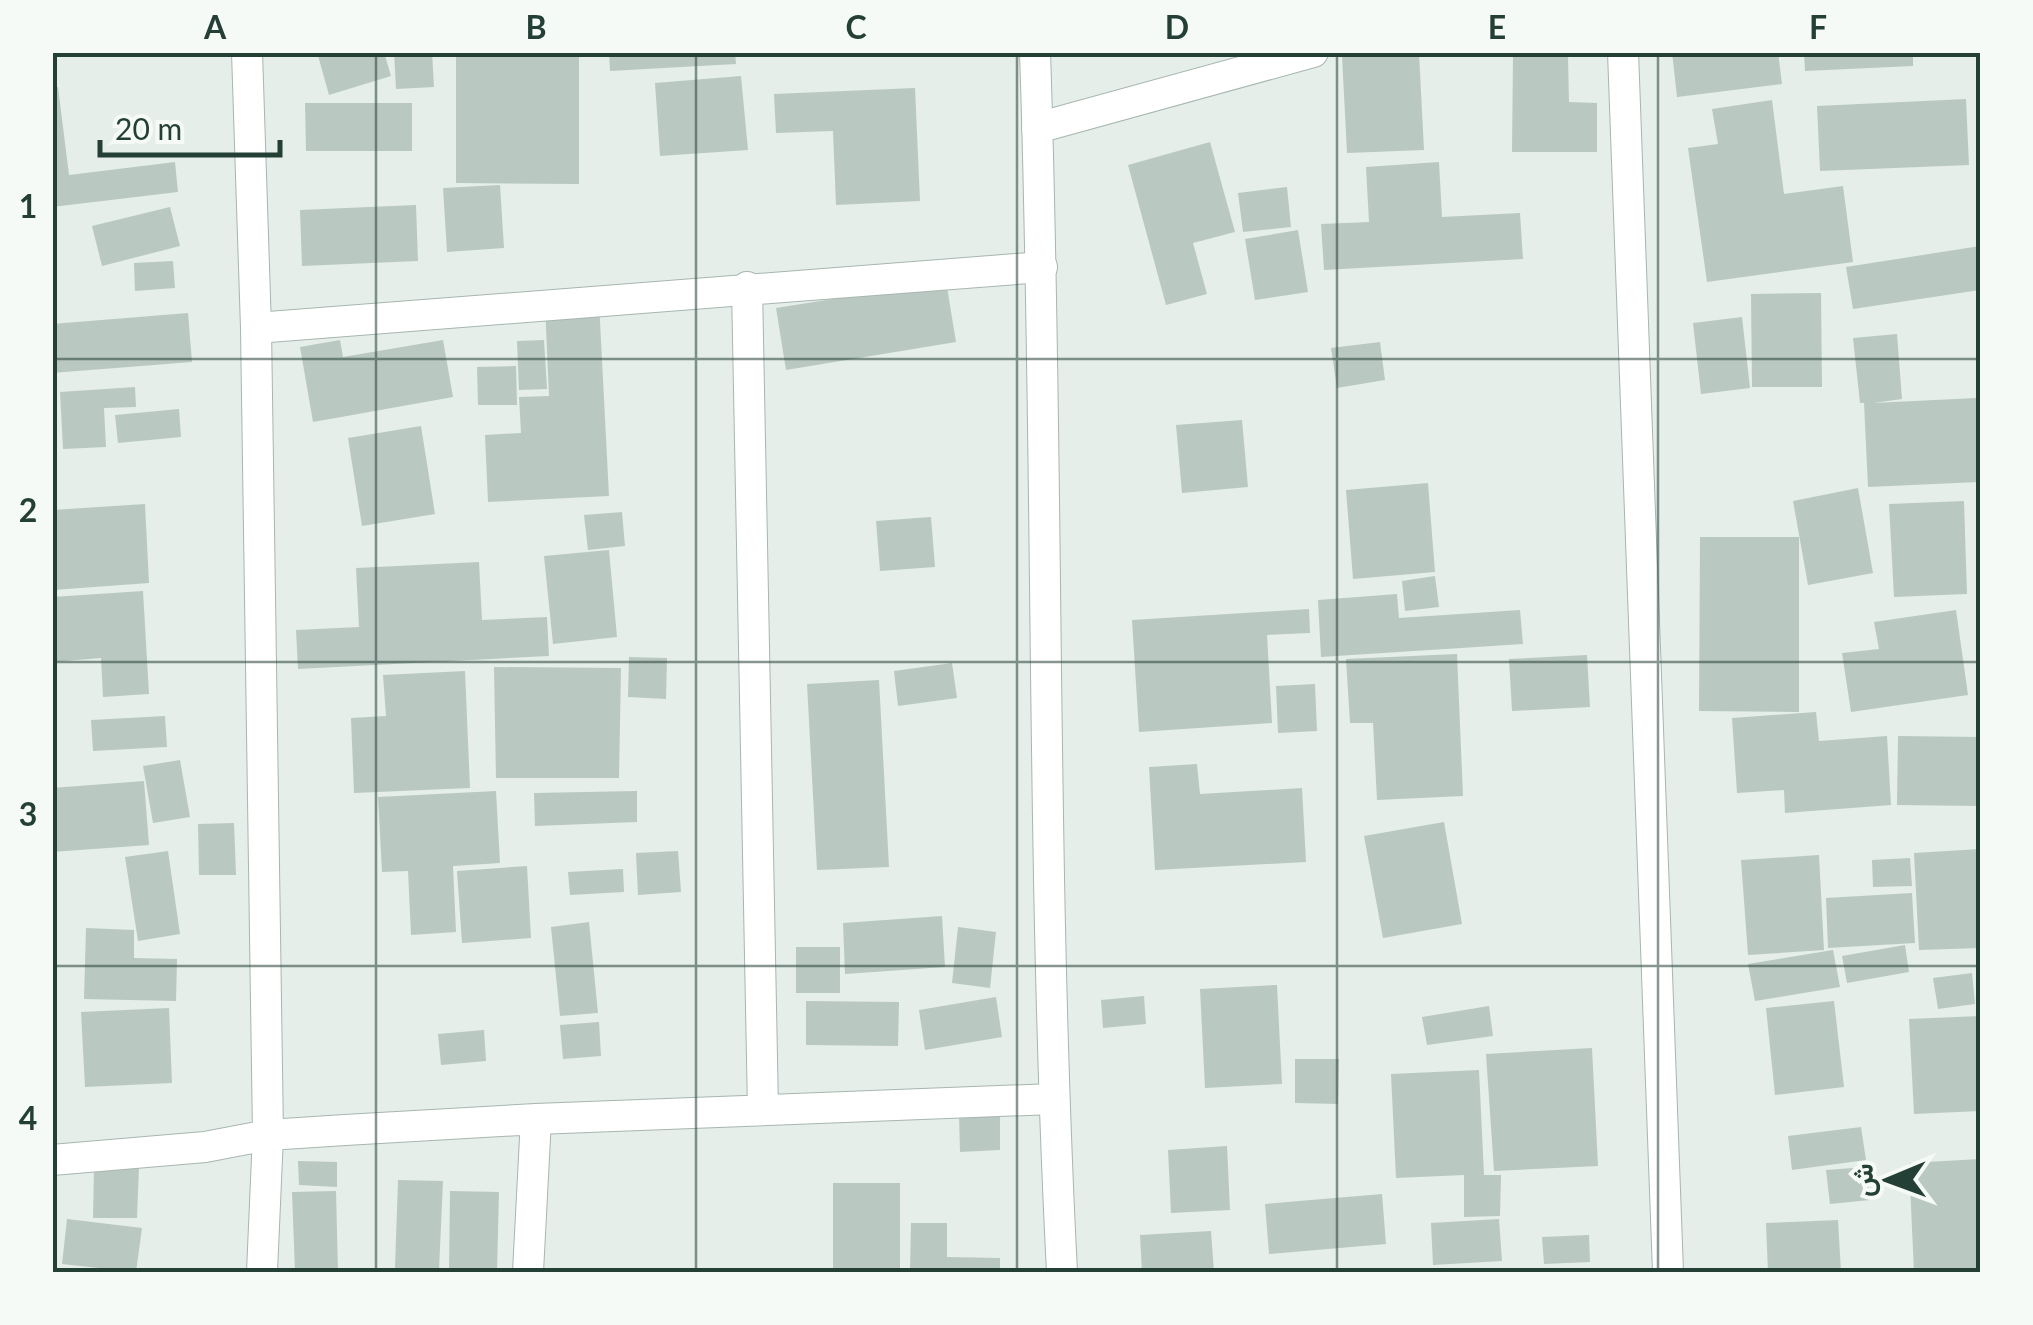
<svg xmlns="http://www.w3.org/2000/svg" width="2033" height="1325" viewBox="0 0 2033 1325" font-family="Lato,Vazirmatn,sans-serif">
	<rect width="100%" height="100%" fill="#e5eee9"/>
	<path fill="#bac8c2" d="M317,52H384L391,76L329,95Z
		M394,52H432L434,87L396,89Z
		M456,52H579V184L456,183Z
		M609,52H735L736,64L610,71Z
		M1672,52H1778L1782,84L1677,97Z
		M1804,52H1913V66L1805,71Z
		M1419,53L1424,150L1347,153L1342,56Z
		M1513,56H1568L1569,102L1597,103V152H1512Z
		M741,76L748,150L660,156L655,83Z
		M58,87L69,175L175,162L178,192L52,207V88Z
		M915,88L920,201L836,205L833,131L776,133L774,94Z
		M1966,99L1969,165L1820,171L1817,106Z
		M1772,100L1784,194L1843,186L1853,262L1707,282L1688,148L1718,144L1712,109Z
		M305,103H412V151H306Z
		M1210,142L1235,232L1193,243L1207,294L1166,305L1128,165Z
		M1439,162L1442,217L1520,213L1523,259L1324,270L1321,224L1369,222L1366,167Z
		M500,185L504,248L447,252L443,188Z
		M1287,187L1291,227L1243,232L1238,193Z
		M416,205L418,261L302,266L300,210Z
		M170,207L180,246L102,266L92,226Z
		M1298,230L1308,292L1255,300L1245,239Z
		M1980,246V290L1853,309L1846,267Z
		M173,261L175,288L135,291L134,263Z
		M946,281L956,342L786,370L776,308Z
		M1821,293L1822,387H1752L1751,294Z
		M599,302L609,496L488,502L485,435L521,433L519,397L549,396L545,305Z
		M188,313L192,362L52,373V324Z
		M1742,317L1750,388L1701,394L1693,323Z
		M1897,334L1902,399L1873,403L1976,398L1979,482L1868,487L1864,403H1860L1853,338Z
		M340,340L343,357L443,340L453,397L313,422L300,347Z
		M544,340L547,389L519,390L517,341Z
		M1380,342L1385,380L1337,388L1331,348Z
		M516,366L517,405H478L477,367Z
		M135,387L136,407L104,408L106,447L63,449L60,392Z
		M179,409L181,437L118,443L115,415Z
		M1242,420L1248,487L1182,493L1176,425Z
		M421,426L435,514L362,526L348,438Z
		M1428,483L1435,572L1353,579L1346,490Z
		M1858,488L1873,573L1808,585L1793,501Z
		M1964,501L1967,594L1894,597L1889,504Z
		M145,504L149,583L53,590L52,510Z
		M622,512L625,546L588,550L584,515Z
		M931,517L935,567L880,571L876,521Z
		M1700,537H1799V712L1699,711Z
		M609,550L617,637L553,644L544,556Z
		M479,562L482,620L547,617L549,656L298,669L296,630L359,627L356,568Z
		M1435,576L1439,607L1405,611L1402,581Z
		M143,591L149,694L103,697L101,658L52,662V597Z
		M1397,594L1399,618L1520,610L1523,644L1321,657L1318,600Z
		M1309,609L1310,633L1267,635L1272,723L1139,732L1132,620Z
		M1956,610L1968,695L1851,712L1842,653L1879,649L1874,622Z
		M1457,654L1463,796L1377,800L1373,723H1350L1346,659Z
		M1587,655L1590,707L1512,711L1509,659Z
		M629,657L667,658L666,699L628,697Z
		M952,663L957,698L898,706L894,671Z
		M494,667L621,668L619,778H496Z
		M465,671L470,788L354,793L351,718L386,716L383,675Z
		M879,680L889,867L817,870L807,684Z
		M1315,684L1317,731L1278,733L1276,686Z
		M1816,712L1819,741L1887,736L1891,805L1785,813L1784,790L1737,793L1732,718Z
		M165,716L167,747L93,751L91,720Z
		M1898,736L1980,737V806L1897,805Z
		M180,760L190,817L153,823L143,766Z
		M1197,764L1200,794L1302,788L1306,862L1155,870L1149,767Z
		M144,781L149,845L52,852V788Z
		M496,791L500,863L453,866L456,932L411,935L408,871L382,872L378,797Z
		M637,791V822L535,826L534,793Z
		M1444,822L1462,924L1383,938L1364,836Z
		M234,823L236,875H199L198,824Z
		M1980,849V948L1919,950L1914,853Z
		M168,851L180,934L138,941L125,857Z
		M678,851L681,892L638,895L636,853Z
		M1819,855L1824,950L1748,955L1741,860Z
		M1910,858L1912,886L1873,887L1872,860Z
		M527,866L531,938L462,943L457,871Z
		M623,869L624,892L570,895L568,872Z
		M1912,893L1915,943L1828,948L1826,898Z
		M942,916L945,967L845,974L843,923Z
		M589,922L598,1013L560,1016L551,927Z
		M958,927L996,932L990,988L952,983Z
		M86,928L134,930V958L177,959L176,1001L84,999Z
		M1905,945L1909,972L1847,983L1842,956Z
		M796,947H840V993H796Z
		M1833,950L1840,987L1755,1001L1748,964Z
		M1972,973L1975,1004L1938,1009L1933,978Z
		M1277,985L1282,1084L1205,1088L1200,989Z
		M1144,996L1146,1024L1103,1028L1101,1000Z
		M996,997L1002,1037L925,1050L919,1010Z
		M806,1001L899,1002L898,1046L806,1045Z
		M1834,1001L1844,1087L1775,1095L1766,1008Z
		M1489,1006L1493,1036L1427,1045L1422,1017Z
		M169,1008L172,1083L85,1087L81,1012Z
		M1980,1016V1111L1914,1114L1909,1019Z
		M599,1022L601,1056L563,1059L560,1025Z
		M484,1030L486,1061L441,1065L438,1034Z
		M1592,1048L1598,1166L1494,1171L1486,1054Z
		M1295,1059H1339L1338,1104L1295,1103Z
		M1479,1070L1484,1175H1501L1500,1216L1464,1217V1175L1396,1178L1391,1074Z
		M1000,1114V1150L960,1152L959,1115Z
		M1861,1127L1866,1160L1792,1170L1788,1136Z
		M1227,1146L1230,1210L1171,1213L1168,1150Z
		M1980,1159V1272H1914L1909,1163Z
		M298,1161L337,1162V1187L299,1185Z
		M94,1166L139,1167L137,1218H93Z
		M1867,1167L1870,1200L1830,1204L1826,1170Z
		M398,1180L443,1181L439,1270L395,1268Z
		M833,1183H900V1272H833Z
		M336,1191L338,1272H295L292,1192Z
		M450,1191L499,1192L497,1272H449Z
		M1382,1194L1386,1244L1269,1254L1265,1204Z
		M67,1219L142,1228L136,1272L62,1264Z
		M1499,1219L1502,1261L1433,1265L1431,1223Z
		M1838,1220L1841,1272H1768L1766,1223Z
		M911,1223H947V1257L1000,1258V1272H910Z
		M1211,1231L1214,1272H1142L1140,1235Z
		M1589,1235L1590,1262L1544,1264L1542,1237Z"/>
	<g fill="none" stroke-linecap="round" stroke-linejoin="round">
		<g stroke="#a7b6b0" stroke-width="32">
			<path id="minor" d="M247,52L256,328L268,1135L262,1272
				M1623,52L1668,1272
				M1037,128L1313,52
				M747,287L763,1110
				M256,328L1042,267
				M52,1160L205,1147L268,1135L345,1130L536,1119L1053,1099
				M528,1272L536,1119"/>
		</g>
		<g stroke="#a7b6b0" stroke-width="32">
			<path id="tertiary" d="M1035,52C1049,459 1041,866 1062,1272"/>
		</g>
		<use href="#minor" stroke="#fff" stroke-width="30"/>
		<use href="#tertiary" stroke="#fff" stroke-width="30"/>
	</g>
	<path fill="none" stroke="#243f36" stroke-width="2.5" stroke-opacity="0.55" d="M376,52V1272M696,52V1272M1017,52V1272M1337,52V1272M1658,52V1272M52,359H1980M52,662H1980M52,966H1980"/>
	<rect width="2033" height="1325" fill="none" stroke="#f5faf7" stroke-width="110"/>
	<g transform="translate(1888 1180) rotate(269)" stroke="#f5faf7" stroke-width="8" paint-order="stroke">
	<path d="M0-8L18 38L0 25L-18 38Z" fill="#243f36"/>
	<text y="-15" font-size="28" font-weight="bold" text-anchor="middle" fill="#243f36">ش</text>
	</g>
	<path d="M100 140v15h180v-15" fill="none" stroke="#243f36" stroke-width="5"/>
	<text x="115" y="140" font-size="30" fill="#243f36" stroke="#f5faf7" stroke-width="8" paint-order="stroke">20 m</text>
	<rect x="55" y="55" width="1923" height="1215" fill="none" stroke="#243f36" stroke-width="4"/>
	<g font-size="32" text-anchor="middle" font-weight="bold" fill="#243f36">
		<text x="215" y="39">A</text>
		<text x="536" y="39">B</text>
		<text x="856" y="39">C</text>
		<text x="1177" y="39">D</text>
		<text x="1497" y="39">E</text>
		<text x="1818" y="39">F</text>
		<text x="28" y="218">1</text>
		<text x="28" y="522">2</text>
		<text x="28" y="826">3</text>
		<text x="28" y="1130">4</text>
	</g>
</svg>
